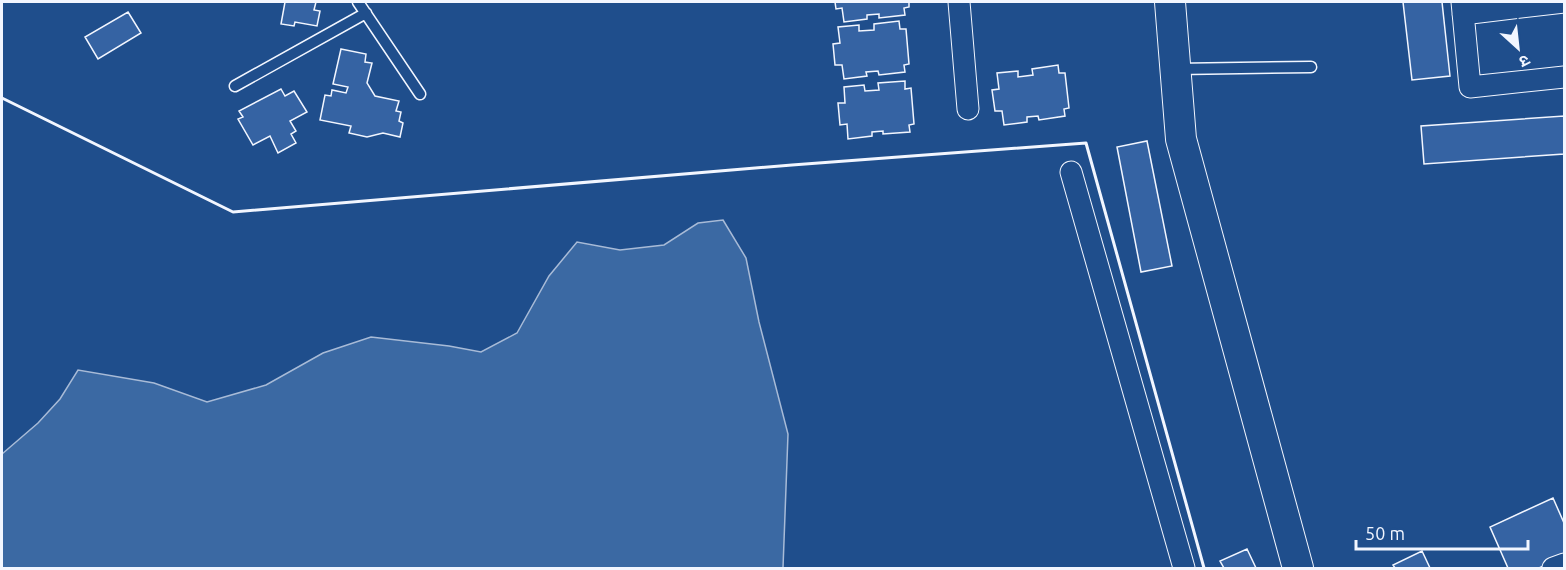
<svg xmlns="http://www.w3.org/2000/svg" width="1566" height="570" viewBox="0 0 1566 570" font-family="Ubuntu,'Noto Sans Devanagari',sans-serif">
	<rect width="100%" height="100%" fill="#1f4e8c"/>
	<path fill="#3b69a3" stroke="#a8bbd7" stroke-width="1.5" d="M723,220L746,258L759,322L788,434L783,568H2V454L38,423L60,399L78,370L154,383L207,402L266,385L323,353L371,337L449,346L481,352L517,333L549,276L577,242L620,250L664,245L698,223Z"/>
	<path fill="#3563a3" stroke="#f2f6ff" stroke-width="1.5" d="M285,2H316L314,10L320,11L317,26L295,22L294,26L281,24Z
		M835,2H909V7L904,8L905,15L879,18V14L867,15V19L844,22L842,8L836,9Z
		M1403,2H1442L1450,76L1412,80Z
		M128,12L141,33L98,59L85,37Z
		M899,21L900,29H906L909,64L904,65L905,72L879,75L878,71L866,72L867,76L844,79L842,65H835L833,44L840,43L838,27L859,25V31L874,30V24Z
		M341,49L366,54L365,62L372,63L367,83L375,96L399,101L396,111L401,112L399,121L403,123L400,137L383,133L367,137L349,133L351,126L320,120L325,95L331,96L332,90L346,93L348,87L333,84Z
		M1058,65L1059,73H1065L1069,108L1064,109L1065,116L1039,120L1038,116L1027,117V122L1004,125L1002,111H995L992,90L999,89L997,73L1018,71V77L1033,75L1032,69Z
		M905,81V89L911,88L914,124L909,125L910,132L883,134V131L872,132V136L848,139L847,124L840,125L838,103H845L844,87L864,85L865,91L879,90L878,83Z
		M281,89L285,96L294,91L307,112L290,121L296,131L291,134L296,143L278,153L270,136L253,145L238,119L243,117L239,111Z
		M1564,116V154L1424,164L1421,126Z
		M1147,141L1172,266L1141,272L1117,147Z
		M1553,498L1564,523V557L1539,568H1508L1490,527Z
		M1247,549L1256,568H1224L1220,561Z
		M1422,551L1430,568H1395L1393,565Z"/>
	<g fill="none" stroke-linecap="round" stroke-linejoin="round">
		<g stroke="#f2f6ff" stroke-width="13">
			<path id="lane" d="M358,2L420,94
				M1176,69L1311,67
				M235,86L366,13"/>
		</g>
		<g stroke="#f2f6ff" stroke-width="23">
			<path id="street" d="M959,2L968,109
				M1462,2L1470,87L1564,77
				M1463,14L1564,2
				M1071,172L1184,568
				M1553,568L1564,564"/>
		</g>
		<g stroke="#f2f6ff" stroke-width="32">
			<path id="secondary" d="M1170,2L1181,139L1298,568"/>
		</g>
		<use href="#lane" stroke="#1f4e8c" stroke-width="10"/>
		<use href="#street" stroke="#1f4e8c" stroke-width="21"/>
		<use href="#secondary" stroke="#1f4e8c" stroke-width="30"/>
		<path stroke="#f2f6ff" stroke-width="3" d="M2,98L233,212L792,165L1086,143L1204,568"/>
	</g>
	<rect width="1566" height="570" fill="none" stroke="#f2f6ff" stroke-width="6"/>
	<g transform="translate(1518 48) rotate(153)" stroke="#1f4e8c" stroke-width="4.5" paint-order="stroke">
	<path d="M0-4.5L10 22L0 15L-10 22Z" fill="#f2f6ff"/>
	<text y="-9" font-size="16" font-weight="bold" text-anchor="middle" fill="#f2f6ff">उ</text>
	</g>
	<path d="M1356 540v9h172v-9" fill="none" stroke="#f2f6ff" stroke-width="3"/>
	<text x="1365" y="540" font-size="18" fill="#f2f6ff" stroke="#1f4e8c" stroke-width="4.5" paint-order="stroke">50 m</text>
</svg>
